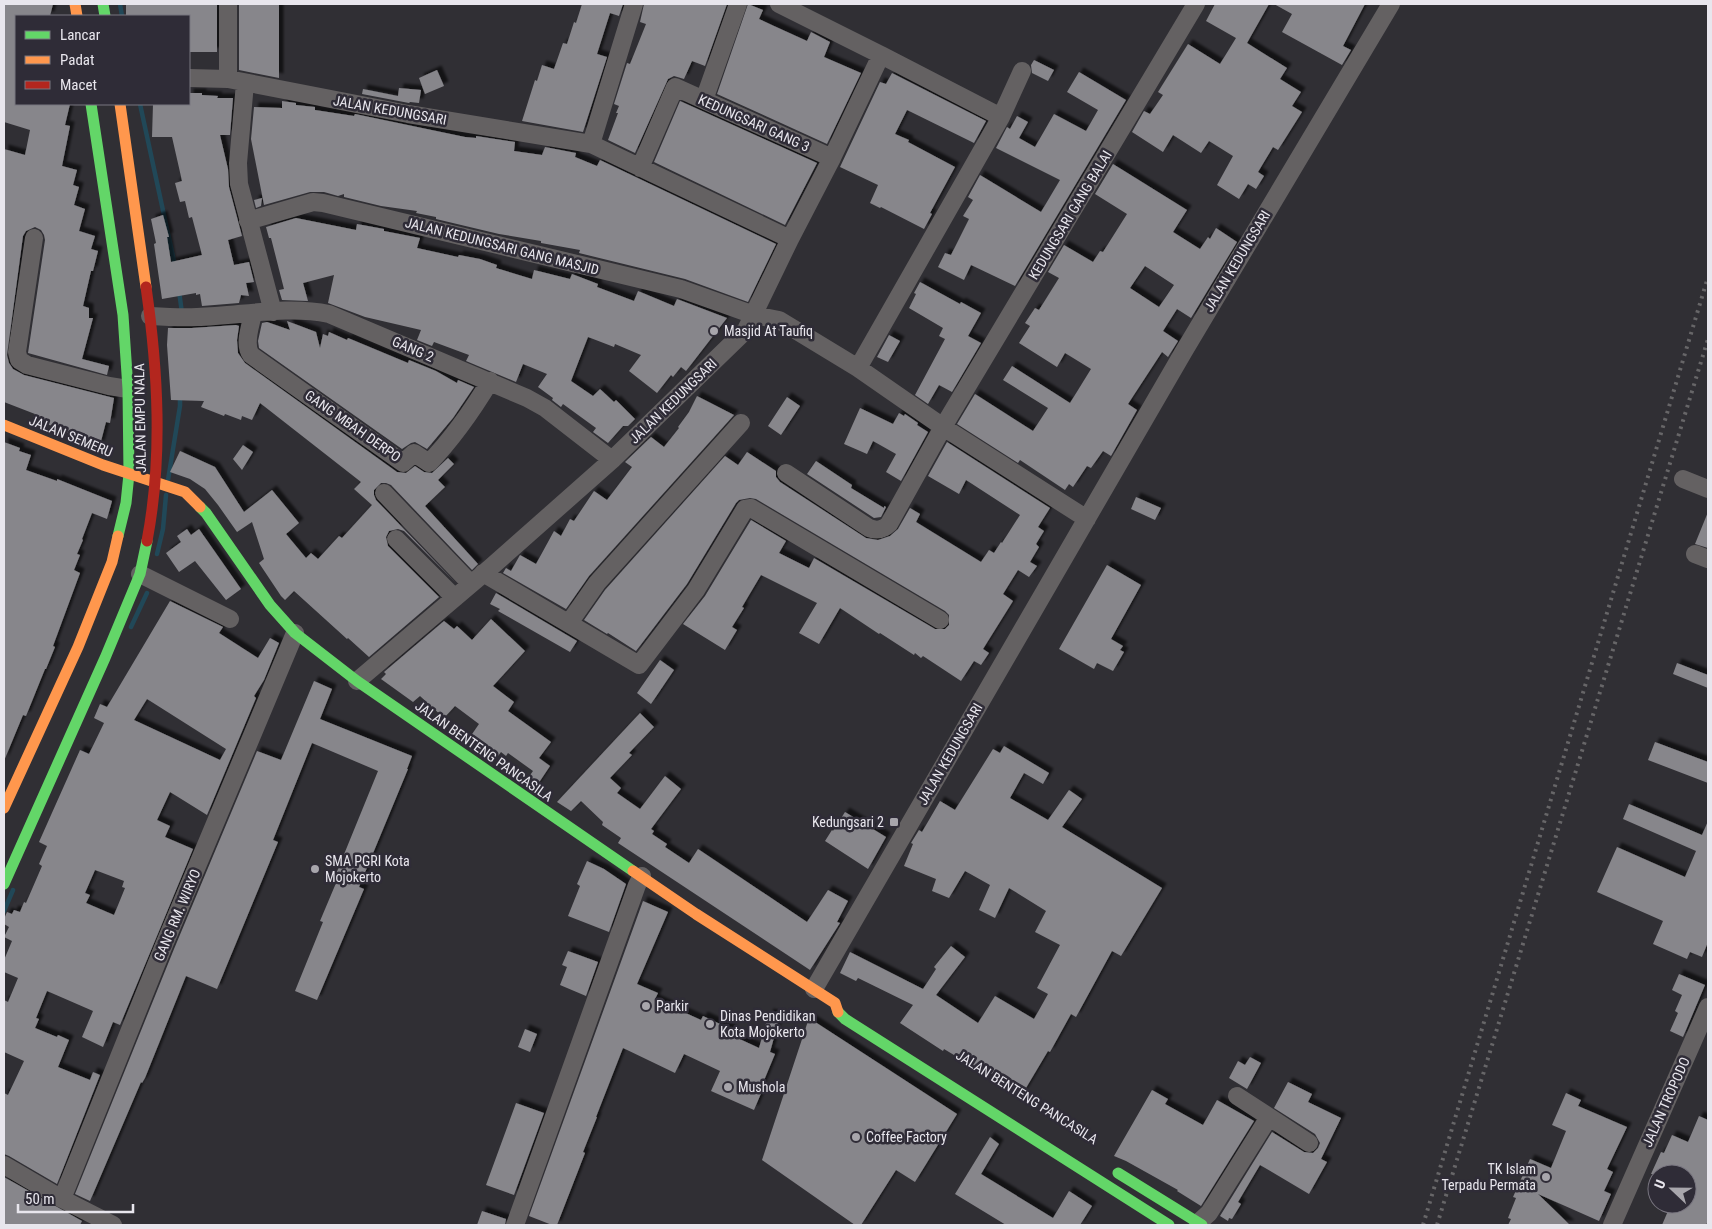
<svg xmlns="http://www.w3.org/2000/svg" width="1712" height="1229" viewBox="0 0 1712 1229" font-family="'Roboto Condensed',sans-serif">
	<defs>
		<filter id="shadow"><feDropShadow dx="4.5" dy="-4.5" stdDeviation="1" flood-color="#0009"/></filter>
	</defs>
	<rect width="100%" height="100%" fill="#302f34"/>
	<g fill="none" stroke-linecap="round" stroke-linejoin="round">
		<path stroke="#214858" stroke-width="4.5" d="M120,4L122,16
			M140,104L175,266
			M179,291L182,313
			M168,480L180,406V396
			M157,554L163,529L166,495
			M131,627L147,593
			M4,911L13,890"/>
	</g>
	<path fill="#87868b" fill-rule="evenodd" filter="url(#shadow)" d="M4,4H53L50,16H16V104H70L65,125L70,126L62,166L77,170L73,185L79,187L74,205L85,209L79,231L95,236L91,249L98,251L93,271H91L83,306L89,308V318H93L82,359L109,366L107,375L28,353L45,240L44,235L41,230L35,227L26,231L23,236L7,355L9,363L13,369L24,375L114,398L110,423L106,422L100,445L80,440V438L33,418L35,414L4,402V149L25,155L30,130L4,122Z
		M126,4H217V52H189V16L126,15Z
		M239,4H279V78L239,70Z
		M582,4H623L619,16L610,13L597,54L607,57L583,132L522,121L535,80L537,81L542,65L554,69L563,43L567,44L574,22L576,23Z
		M644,4H727L705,66L692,61L684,79L674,76L668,79L635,153L608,140L618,113H616L619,106L614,104L627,63L630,64L646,24L640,22Z
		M748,4L763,10L759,19L774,26L807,41L811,32L830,42L824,57L861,73L827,144L717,94Z
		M1215,4H1269L1247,43L1287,68L1280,79L1301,92L1292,106L1302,112L1278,150L1273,147L1258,172L1264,176L1256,189L1248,184L1239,199L1217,185L1233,156L1209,141L1201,153L1173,135L1163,152L1132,132L1144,111L1150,114L1163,95L1158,92L1188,44L1220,64L1236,38L1206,21Z
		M1274,4H1365L1343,46L1351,50L1342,65L1282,32L1292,14Z
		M1034,60L1054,70L1048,81L1032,73L1031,65Z
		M437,70L444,86L425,94L419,78Z
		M1079,72L1126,100L1015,286L971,265L964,280L938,267L945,253L951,255L969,219L963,216L973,200L968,197L980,175L1041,212L1060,180L996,148L1007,127L1010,129L1017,116L1028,122L1019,138L1035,147L1054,114L1086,131L1098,110L1067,92Z
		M892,73L986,121L974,143L907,110L895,134L909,140L908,142L955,167L930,213L932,214L924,229L881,207L880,208L870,203L878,185L840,167L880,82L886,84Z
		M399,88L421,90L419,103L410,102L409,103L362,94L363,89L398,96Z
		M189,93H202V95L218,96L217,98H233L230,135H220L228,169L229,187L242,236L228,240L234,265L249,262L254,282L246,283L249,296L241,295L239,303L202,306L200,294L196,295V293L162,299L154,244L156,243L151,219L163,215L169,237H167L171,262L202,255L192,217L189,218L185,201L180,202L175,183L182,181L172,137H152L153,104H189Z
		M282,101L296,103V105L315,107V110L354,116L355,114L465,137L476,138V136L515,142L514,151L542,155L545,147L576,153L575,157L597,166L600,160L776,244L748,302L685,279L579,253L580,250L541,243V241L499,234L436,219V217L416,213L417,211L381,206L344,197V194L338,196L324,192H310L264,205L251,139L254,107L282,108Z
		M680,101L817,163L785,225L654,162Z
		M1113,164L1187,210L1173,232L1200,249L1208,237L1210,239L1216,228L1237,242L1191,318L1177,309L1163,331L1178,341L1168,357L1162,352L1128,404L1137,410L1111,456L1103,451L1091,468L1087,466L1073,487L1069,484L1065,490L1020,460L1018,463L957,424L975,394L1033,431L1048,408L1003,380L1012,366L1070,403L1091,369L1065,353L1057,367L1019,343L1030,326L1025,323L1035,308L1039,310L1059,278L1048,272L1064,245L1093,262L1100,251L1103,252L1127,214L1095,194ZM1145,266L1174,285L1159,307L1130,288Z
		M262,198L261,206L256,208L254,200Z
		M296,218L356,230L357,224L384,229V231L420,238L417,248L458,257L459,255L480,259L497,265L496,268L532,279L534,270L570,279L572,274L598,284L597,287L634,301L638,291L674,306L677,299L727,318L686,371L681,367L673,377L671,375L657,393L629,371L641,355L615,344L614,347L588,337L571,381L593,396L600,389L614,402L616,400L635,419L628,426H623L608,443L593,432L596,428L563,404L561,407L552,400L553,398L538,387L547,374L523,364L516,382L466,361L469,355L434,342L432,346L417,340L421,330L365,317L328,303L334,275L303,283L308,301L282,300L279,290L284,289L271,238H269L266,227Z
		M920,282L960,304L961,302L981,313L968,336L981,343L952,392L939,385L928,404L915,395L945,339L939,336L943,328L909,308L916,294L914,293Z
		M287,321L316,332L320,348L323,334L328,336L329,332L347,340L348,338L408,363L409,360L436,371L457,383L458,380L474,387L453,418L427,449L415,442L411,443L402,449L259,348L258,341L262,323L267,322L290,330Z
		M236,325L239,326L237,340L238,353L245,363L397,472L406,473L415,466L424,472L432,473L448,458L454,464L438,480L445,487L425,506L478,564L472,570L391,485L386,483H381L374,490V495L376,500L456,583L404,531L398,529L389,531L386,537L388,546L439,597L369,657L348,638L347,639L294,591L285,600L281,596L259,563L264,559L252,522L237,532L218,505L205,489L190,479L170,472L180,451L215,467L244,512L272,490L299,523L286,534L306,558L311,553L318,559L339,536L342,538L372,505L354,489L361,482L260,403L252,420L242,416L241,420L225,414L224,416L201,407L204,401L171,400L167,345L168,328H192Z
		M889,335L900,341L888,362L877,357Z
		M697,396L734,415L589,576L566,609L503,573L506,568L511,571L520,555L536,564L554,531L561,536L570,519L574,521L594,491L607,500L632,467L625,462L651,437L664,447L679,428L678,427L689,412Z
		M787,397L800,406L781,435L768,426Z
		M860,408L893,424L899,413L904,416L905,414L918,423L917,425L928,432L901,481L886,472L896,454L873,441L867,454L844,444Z
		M4,442L20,448L19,451L31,455L26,470L57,481V479L112,501L107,519L92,513L82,539L83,540L77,554L80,555L74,570L80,573L53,646L55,647L46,669H45L26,716L23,715L4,761Z
		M947,442L1050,508L1038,527L1044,531L1036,544L1039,547L1030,562L1037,566L1029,577L1018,570L1003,594L1013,601L983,649L989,653L981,665L974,661L961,681L923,656L921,658L915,653L914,655L880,633L879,634L840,608L819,644L799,633L817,603L761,575L742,607L744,608L732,627L737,630L725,650L683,624L705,596L751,520L786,541L779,553L809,568L814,558L935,629H945L949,625V615L945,611L756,499L750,498L739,500L736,503L687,584L636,651L608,633L607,634L584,620L605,590L725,456L738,465L747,452L776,471V477L780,482L866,538L878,540L890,536L898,529L910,508L920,514L916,522L981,562L989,550L994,553L1001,542L1002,543L1020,515L966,480L959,494L928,476Z
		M243,445L253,452L242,470L233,459Z
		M816,461L852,485L851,488L884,508V506L886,507L881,517L874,518L807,474Z
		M1136,497L1161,508L1155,520L1131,509Z
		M1708,512V548L1695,544Z
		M187,529L191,535L199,529L241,589L226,600L195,561L179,572L166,553L181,542L177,536Z
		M1107,565L1141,585L1111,639L1123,646L1120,650L1124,652L1113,671L1097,663L1094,669L1059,649Z
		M496,593L577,641L570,652L498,611L500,609L490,604Z
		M170,601L223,627L219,633L258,658L270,638L279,643L264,680L254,696L256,698L207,815L170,792L157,820L170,826L165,837L193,849L120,1025L113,1022L103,1047L82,1037L93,1011L47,991L36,1018L39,1019L35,1028L57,1037L58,1035L69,1040L58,1067L90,1080L93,1072L100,1075L57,1184L9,1156L4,1154V1093L8,1095L24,1061L4,1052V1000L8,1002L18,978L4,972V960L12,941L4,937L9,927L4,924V919L7,912L12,914L14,910L20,912L24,902L26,903L42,866L39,864L47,846L39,842L80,750L89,754L104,723L94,718L100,704L107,707ZM147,699L226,749L220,760L134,720ZM95,870L124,881L122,887L125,888L114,915L86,903L90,895L85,893Z
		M491,619L525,651L493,686L514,702L508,711L551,742L539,758L550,766L536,787L526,781L533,771L508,753L506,756L501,752L498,756L483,745L480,749L468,740L479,724L455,706L444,718L420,696L413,702L381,679L386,674L384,672L444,621L454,629L457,626L472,640Z
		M660,660L674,670L651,704L637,693Z
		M1677,663L1708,675V688L1673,674Z
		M314,681L332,689L320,719L412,756L407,769H408L359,887L364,889L317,1000L295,991L323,922L320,921L339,876L336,874L378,771L312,743L273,840L278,842L217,989L186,976L145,1078L142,1083L141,1082L90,1201L75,1194L174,949L257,751L281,760Z
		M640,713L654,727L629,753L632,755L610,778L621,788L617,793L640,809L665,776L681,789L651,829L654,831L652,834L667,844L665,847L689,863L698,849L807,922L828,890L848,901L837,922L840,923L810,970L618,843L621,838L602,825L603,822L581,801L571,811L557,802Z
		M1655,742L1708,762V783L1648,760Z
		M1004,746L1049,773L1043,784L1024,773L1010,798L1048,820L1069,790L1082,799L1062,827L1162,888L1121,956L1112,951L1076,1017L1071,1014L1050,1052L1048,1051L1023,1093L985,1070L984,1073L944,1049L943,1051L900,1023L913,1005L858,978L856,981L840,973L850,952L923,989L936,969L934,967L951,946L965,957L936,995L978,1023L995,996L1034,1019L1048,994L1037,988L1060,945L1035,932L1046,911L1009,888L995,918L979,910L990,885L965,871L949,898L932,891L936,879L904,866L913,844L911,843L919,830L922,832L940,801L955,810L993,749L1000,753Z
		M1629,804L1702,835L1708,821V942L1702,957L1690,952L1687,959L1653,944L1663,921L1597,892L1617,847L1685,877L1696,851L1623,819Z
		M845,812L886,837L868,869L825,841L832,830L833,831Z
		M587,861L604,869L626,884L609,932L568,916L580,886L577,884Z
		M643,901L668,912L637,984L658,993L655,999L701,1020L703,1016L733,1030L731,1035L759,1048L769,1013L780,1016L770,1052L775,1054L760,1090L762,1091L754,1110L711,1091L720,1071L684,1054L675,1073L623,1048L596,1117H597L583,1152L585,1153L557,1225H552L529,1216Z
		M568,951L598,962L586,996L560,985L567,967L562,965Z
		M1679,974L1705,985L1683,1037L1670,1031L1678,1013L1675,1011L1682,995L1672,990Z
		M809,1018L957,1114L915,1182L896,1170L861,1225H855L762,1160Z
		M525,1029L537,1034L530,1052L518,1047Z
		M1250,1057L1261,1063L1247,1089L1229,1078L1238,1061L1245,1065Z
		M1288,1082L1312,1094L1308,1102L1341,1118L1321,1159L1327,1162L1309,1194L1260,1165L1238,1202L1241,1204L1232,1219L1229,1218L1228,1221L1220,1216L1272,1132L1304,1152L1313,1153L1318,1148L1320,1143L1315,1134L1274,1108Z
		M1152,1090L1168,1099L1165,1104L1203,1125L1217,1100L1254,1121L1201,1206L1177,1191L1178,1190L1126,1161L1114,1156Z
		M1566,1093L1581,1100L1578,1106L1627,1127L1607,1169L1613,1172L1604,1191L1611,1194L1599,1221L1538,1194L1570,1225H1508L1511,1219L1508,1218L1516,1198L1513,1197L1530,1159L1551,1168L1566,1131L1552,1125Z
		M516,1103L544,1113L514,1195L486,1185Z
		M1699,1116L1708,1120V1221L1706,1225H1662L1671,1204H1687V1174H1651L1661,1152L1664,1153L1672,1135L1688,1142Z
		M990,1137L999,1144L981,1174L1053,1218L1069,1191L1092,1206L1080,1225H1006L955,1194Z
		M4,1177L82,1221L80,1225H4Z
		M482,1211L506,1219L505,1225H477Z"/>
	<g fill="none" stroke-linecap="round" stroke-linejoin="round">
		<path stroke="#646162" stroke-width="18" d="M228,4V79
			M779,4L881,55L832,158L790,239
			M881,55L1001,117
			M189,78L228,79L408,114L591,144L790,239L746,330L612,460L490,568L357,681
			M245,83L238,163L239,184L273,312
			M704,100L738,4
			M591,144L634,4
			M640,168L675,87L832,158
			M248,221L313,202L323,203L681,289L754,315L779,320L858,368L943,427L1087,519
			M34,238L17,352L19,360L27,365L109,386L128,389
			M253,313C251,325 243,344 251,355L403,463L414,453L429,463C453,438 472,411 490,381
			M150,316C166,317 182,318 197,317C241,316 286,305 329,314L527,398L545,408L612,460
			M858,368L1001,117L1022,71
			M786,473L869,528C877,531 883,530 889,524L943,427L1196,4
			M1683,479L1708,489
			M384,493L471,584
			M396,539L455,598
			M1695,554L1708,559
			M483,573L639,665L696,590L745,509L751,508L940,620
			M140,574L230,619
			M569,623L597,583L741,423
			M814,989L1184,351L1391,4
			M1237,1096L1309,1143
			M4,1165L62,1199L113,1225
			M62,1199L164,945L295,633
			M1198,1223L1209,1213L1269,1117
			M515,1225L637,885L642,876
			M1612,1225L1708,1007"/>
		<path stroke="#63d668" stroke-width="11" d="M103,4L105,16
			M91,104L123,315L128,389L129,474L126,503L118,536
			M200,507L206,513L270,605L295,633L357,681L633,871
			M4,884L105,658L140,574L147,541
			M838,1012L845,1019L1169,1225
			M1118,1173L1202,1225"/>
		<path stroke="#ff974d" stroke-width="11" d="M75,4L77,16
			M120,104L146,287
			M4,425L103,465L185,492L200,507
			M4,808L78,647L112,562L118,536
			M633,871L696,914L835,1003L838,1012"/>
		<path stroke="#b3261e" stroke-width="11" d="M146,287C158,371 163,457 147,541"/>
		<path stroke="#676668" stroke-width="4" stroke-dasharray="2.5 5" stroke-linecap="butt" d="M1423,1225L1708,277
			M1437,1225L1708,339"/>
	</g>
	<g fill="#a8a6ac" stroke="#2f2c37" stroke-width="2">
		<circle cx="714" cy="331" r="5"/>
		<rect x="889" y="817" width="10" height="10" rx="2.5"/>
		<circle cx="315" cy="869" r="5"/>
		<circle cx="646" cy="1006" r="5"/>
		<circle cx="710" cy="1024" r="5"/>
		<circle cx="728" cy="1087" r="5"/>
		<circle cx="856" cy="1137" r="5"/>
		<circle cx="1546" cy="1177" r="5"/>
	</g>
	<g text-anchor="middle" stroke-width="5" stroke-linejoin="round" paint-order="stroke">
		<g font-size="14" fill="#e8e6ed" stroke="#2f2c37">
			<text transform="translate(390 110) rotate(10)" y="5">JALAN KEDUNGSARI</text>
			<text transform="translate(754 123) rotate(24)" y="5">KEDUNGSARI GANG 3</text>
			<text transform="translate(1070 215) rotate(-59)" y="5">KEDUNGSARI GANG BALAI</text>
			<text transform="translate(502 246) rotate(14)" y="5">JALAN KEDUNGSARI GANG MASJID</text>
			<text transform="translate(1237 261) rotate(-59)" y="5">JALAN KEDUNGSARI</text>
			<text transform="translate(413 349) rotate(23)" y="5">GANG 2</text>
			<text transform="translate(673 401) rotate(-44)" y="5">JALAN KEDUNGSARI</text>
			<text transform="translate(140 418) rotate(-91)" y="5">JALAN EMPU NALA</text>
			<text transform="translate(353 426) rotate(35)" y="5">GANG MBAH DERPO</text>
			<text transform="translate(71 436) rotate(22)" y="5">JALAN SEMERU</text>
			<text transform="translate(484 751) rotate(35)" y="5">JALAN BENTENG PANCASILA</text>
			<text transform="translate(950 754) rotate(-60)" y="5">JALAN KEDUNGSARI</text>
			<text transform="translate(177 915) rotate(-67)" y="5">GANG RM. WIRYO</text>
			<text transform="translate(1027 1097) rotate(32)" y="5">JALAN BENTENG PANCASILA</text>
			<text transform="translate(1666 1102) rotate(-66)" y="5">JALAN TROPODO</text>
		</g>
		<g font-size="14" fill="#e8e6ed" stroke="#2f2c37" text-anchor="start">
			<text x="724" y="336">Masjid At Taufiq</text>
			<text x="884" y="827" text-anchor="end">Kedungsari 2</text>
			<text x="325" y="866">SMA PGRI Kota<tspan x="325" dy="16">Mojokerto</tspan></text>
			<text x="656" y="1011">Parkir</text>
			<text x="720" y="1021">Dinas Pendidikan<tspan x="720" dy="16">Kota Mojokerto</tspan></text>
			<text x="738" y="1092">Mushola</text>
			<text x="866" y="1142">Coffee Factory</text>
			<text x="1536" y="1174" text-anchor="end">TK Islam<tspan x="1536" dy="16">Terpadu Permata</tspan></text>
		</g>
	</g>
	<rect width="1712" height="1229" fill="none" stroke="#e8e6ed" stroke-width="10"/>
	<rect x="15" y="15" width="175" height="90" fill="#2f2c37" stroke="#797680"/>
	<rect x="25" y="31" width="25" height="8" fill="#63d668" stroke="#797680"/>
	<text x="60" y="40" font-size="15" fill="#e8e6ed">Lancar</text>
	<rect x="25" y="56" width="25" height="8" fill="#ff974d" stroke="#797680"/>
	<text x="60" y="65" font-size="15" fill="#e8e6ed">Padat</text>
	<rect x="25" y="81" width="25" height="8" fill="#b3261e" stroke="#797680"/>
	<text x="60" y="90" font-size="15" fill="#e8e6ed">Macet</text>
	<g transform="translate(1672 1189) rotate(292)"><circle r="24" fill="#2f2c37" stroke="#797680"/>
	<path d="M0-4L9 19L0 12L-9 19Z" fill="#a8a6ac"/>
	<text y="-8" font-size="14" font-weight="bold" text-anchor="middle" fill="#e8e6ed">U</text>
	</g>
	<path d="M18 1204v8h115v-8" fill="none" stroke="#e8e6ed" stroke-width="2.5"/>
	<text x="25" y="1204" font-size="15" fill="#e8e6ed" stroke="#2f2c37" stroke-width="4" paint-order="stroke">50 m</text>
</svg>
